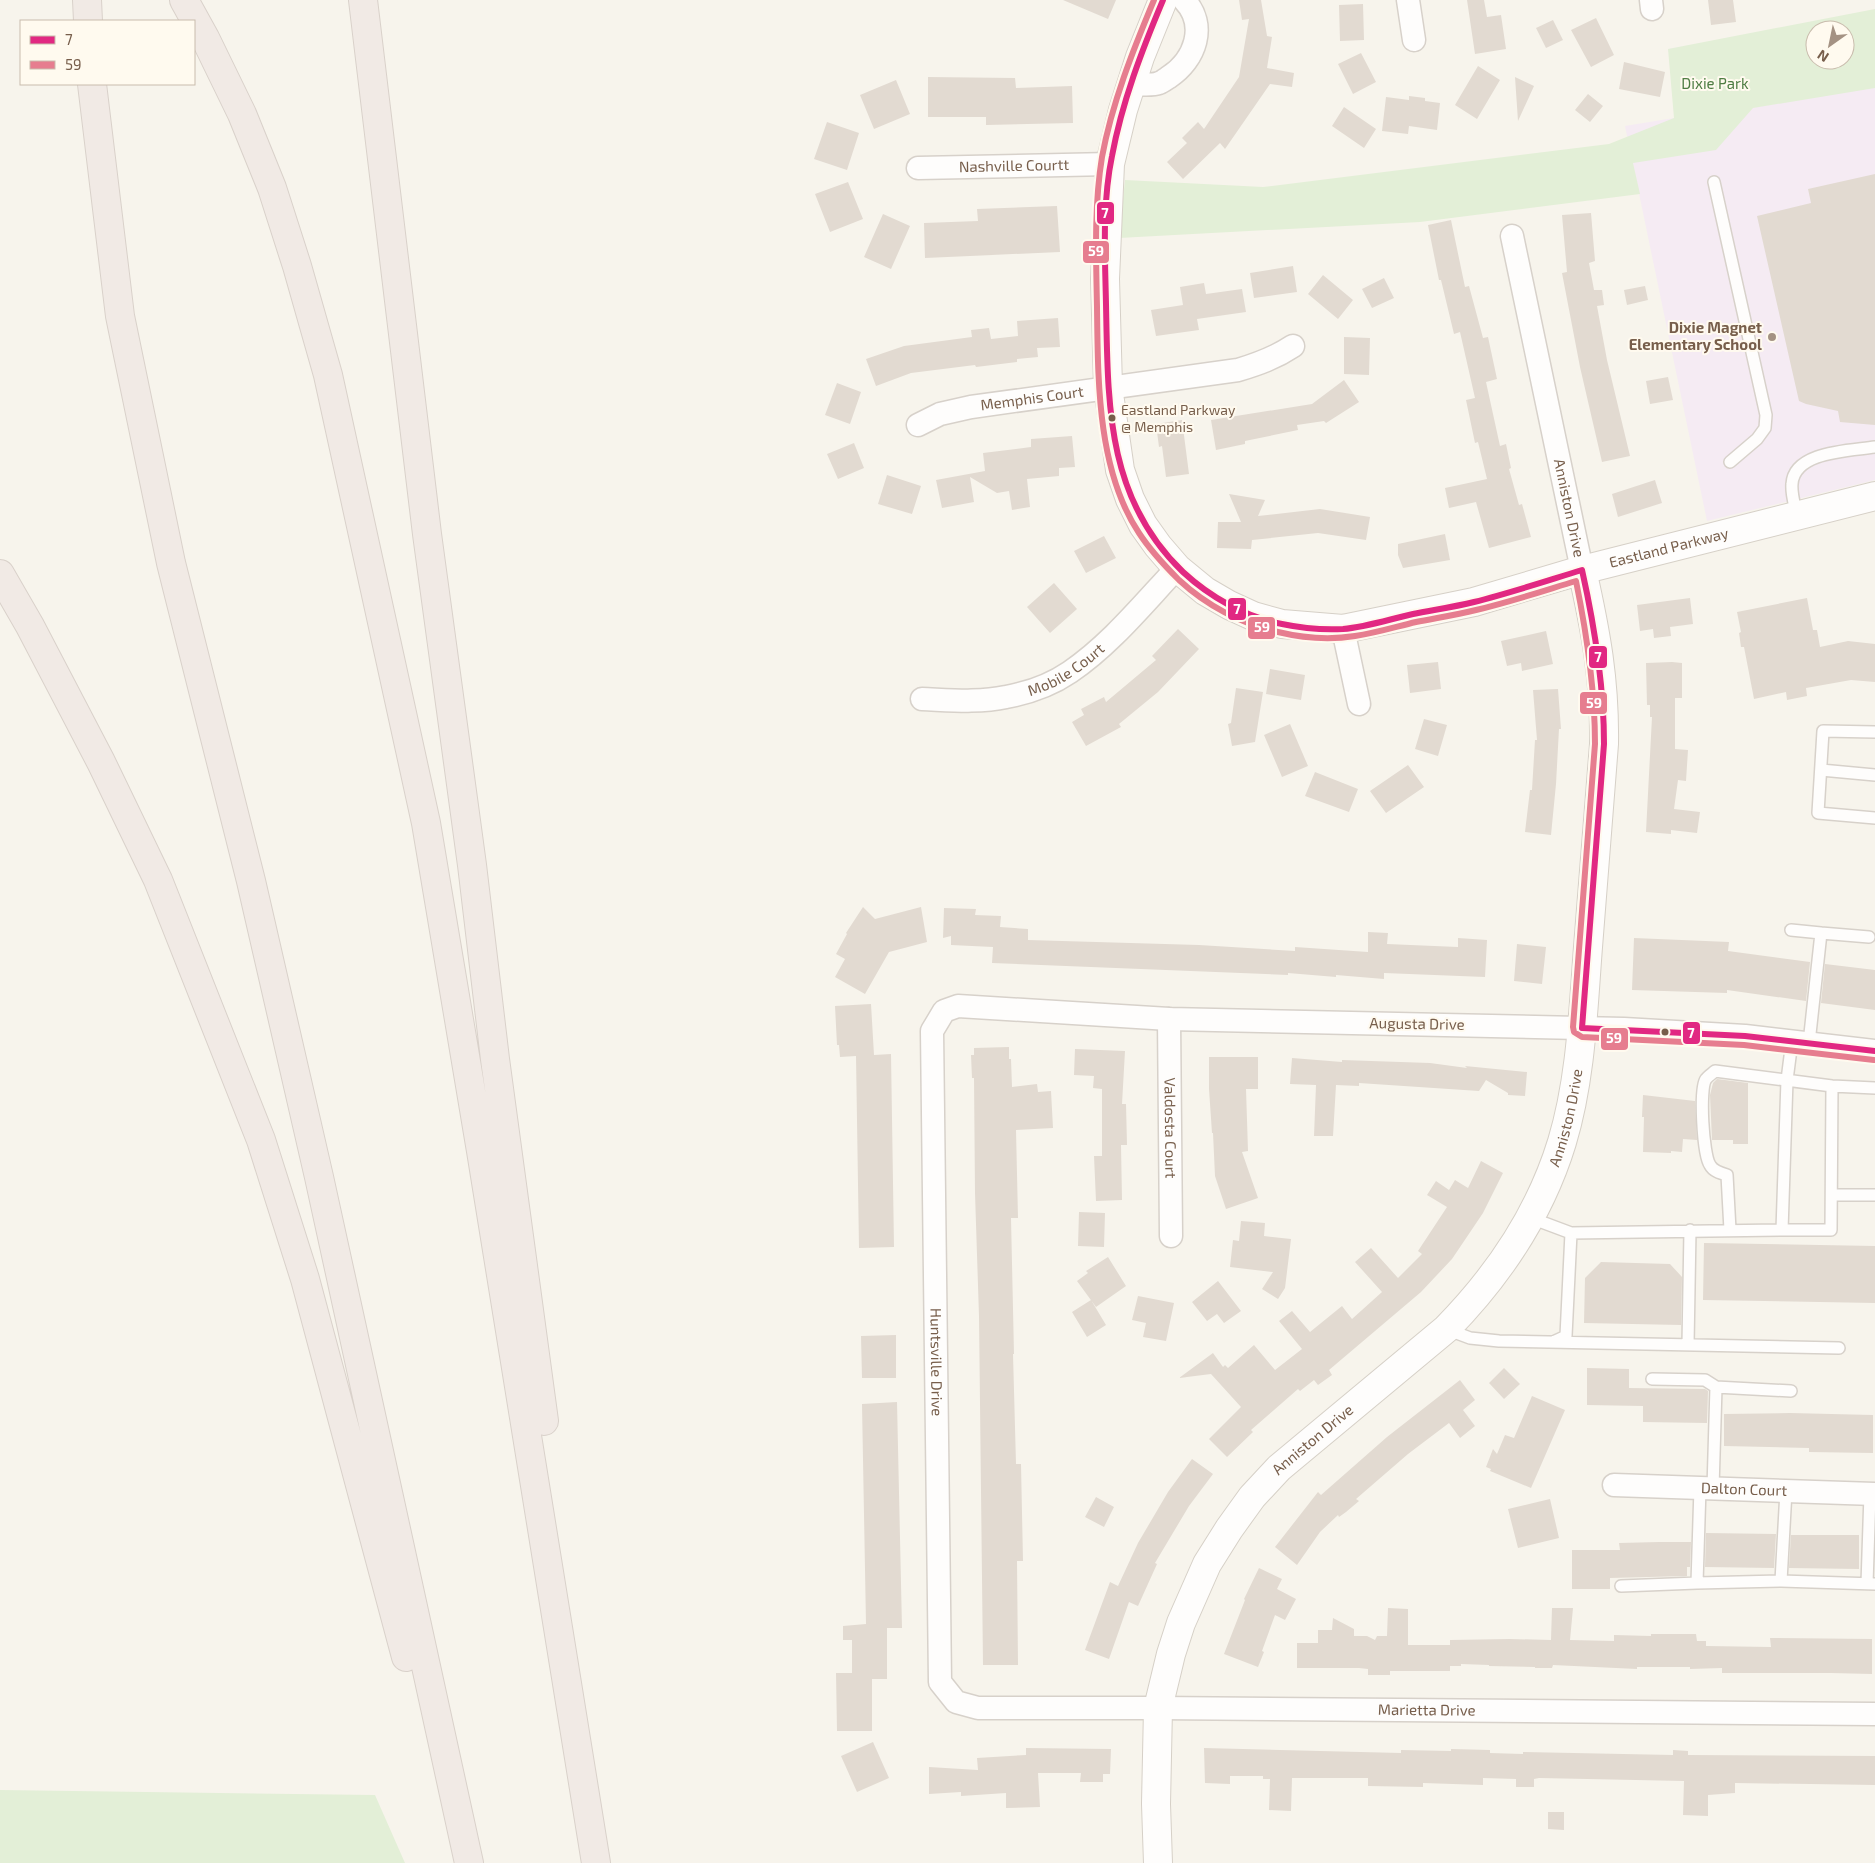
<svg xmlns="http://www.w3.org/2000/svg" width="1875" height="1863" viewBox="0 0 1875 1863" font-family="'Exo 2',sans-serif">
	<rect width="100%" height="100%" fill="#f7f4ec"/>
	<path fill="#f5ebf3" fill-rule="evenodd" d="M1875,14V480L1707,521L1625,126L1686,116L1668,49ZM1815,30H1845V60H1815Z"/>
	<path fill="#e3efd7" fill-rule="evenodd" d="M1875,9V88L1753,108L1716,150L1633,163L1640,194L1420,222L1119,238L1125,180L1263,187L1609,144L1674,118L1668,49ZM1815,30H1845V60H1815Z
		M0,1790L375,1795L405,1863H0Z"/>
	<path fill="#e2dad1" d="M1063,0H1116L1108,19Z
		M1239,0H1261L1267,36L1272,37L1267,68L1294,73L1292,87L1270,84L1225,149L1220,143L1183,179L1167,162L1187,143L1182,138L1198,122L1204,129L1239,77L1249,19L1242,20Z
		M1467,0H1484L1487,17L1501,15L1506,49L1475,54Z
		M1708,0H1733L1736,22L1711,25Z
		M1363,4L1364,40L1340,41L1339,5Z
		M1596,18L1614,55L1591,67L1571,30Z
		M1553,20L1563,40L1546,48L1536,28Z
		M1361,53L1376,82L1353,94L1338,64Z
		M1624,62L1665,72L1660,97L1619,89Z
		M1478,66L1500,80L1477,119L1455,105Z
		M928,77L1015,78L1016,88L1072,86L1073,123L986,125V117H928Z
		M1515,77L1534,86L1518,121Z
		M896,80L910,114L874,129L860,95Z
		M1588,94L1603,106L1590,122L1575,110Z
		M1409,96L1425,98V101L1440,103L1437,130L1409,126L1408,134L1382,131L1386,97L1409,100Z
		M1344,107L1376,129L1364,148L1332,126Z
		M827,122L859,133L847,170L814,159Z
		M1875,174V425L1840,422L1838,411L1806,404L1799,401L1757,216L1811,203L1808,189Z
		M848,182L863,219L830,232L815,194Z
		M1057,206L1060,252L925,258L924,223L978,221L977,209Z
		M1591,213L1595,261L1589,263L1594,290H1602L1604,305L1597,306L1607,360L1630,456L1602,462L1580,367L1562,273L1567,272L1562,215Z
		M883,214L910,226L891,269L864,257Z
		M1451,220L1465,287L1469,286L1483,338L1488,337L1497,379L1486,382L1500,446L1506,444L1511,468L1509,469L1519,505L1522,504L1531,537L1489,548L1476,502L1449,508L1445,488L1487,479L1478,442L1475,443L1466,400L1475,398L1460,332L1454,334L1441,280H1439L1428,225Z
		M1293,266L1297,292L1254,298L1250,273Z
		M1323,275L1353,300L1338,319L1308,294Z
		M1384,278L1394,298L1372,308L1362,289Z
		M1204,283L1206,294L1242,289L1246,312L1197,319L1199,330L1156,336L1151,310L1183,305L1180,287Z
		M1645,286L1648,300L1627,305L1624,290Z
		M1058,318L1060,347L1037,348L1038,357L1017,359V362L976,367L975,365L911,373L876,386L866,359L904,346L972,337L971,330L989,328L991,339L1018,336L1017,321Z
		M1344,337L1370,338L1369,375L1344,374Z
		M1668,377L1673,400L1650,404L1646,381Z
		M1344,380L1359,402L1326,423L1324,421L1297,425L1298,430L1245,441V444L1216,450L1211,420L1312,404Z
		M837,383L861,392L850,424L825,415Z
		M1182,420L1189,474L1166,477L1162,446L1159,447L1156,424Z
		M1072,436L1075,467L1059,468V476L1027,479L1030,507L1012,510L1009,491L997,493L970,477L974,502L942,508L936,480L985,471L983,453L1031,447V439Z
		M854,443L864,468L838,479L827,454Z
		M887,475L921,486L912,514L878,504Z
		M1655,480L1662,503L1618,517L1612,494Z
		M1229,494L1265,500L1258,516L1320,509L1370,517L1366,540L1318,533L1252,540L1251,549L1217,548L1218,522H1241Z
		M1445,534L1450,560L1403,568L1398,555V544Z
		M1104,536L1116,558L1086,573L1074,551Z
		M1054,583L1077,609L1050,633L1027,607Z
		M1690,598L1693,624L1670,627L1671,636L1654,638L1653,629L1640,631L1637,605Z
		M1807,598L1813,630H1817L1820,647L1848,641L1875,644V682L1851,680L1806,688L1807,696L1787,700L1786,692L1754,699L1744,647H1741L1739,633L1741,632L1737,612Z
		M1178,629L1199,649L1158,692L1119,724L1121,727L1086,746L1072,722L1084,715L1081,709L1104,697L1106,702L1156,660L1152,656Z
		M1546,631L1553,664L1522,671L1521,663L1507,666L1501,641Z
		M1438,662L1441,689L1410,693L1407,665Z
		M1672,662L1682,663V698H1675V749L1688,750L1686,781L1678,780L1674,809L1700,812L1697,833L1671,830V834L1646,832L1652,717H1650V705H1647L1646,663Z
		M1270,669L1305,675L1301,700L1266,694Z
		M1236,688L1263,692L1255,742L1232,746L1228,724L1231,723Z
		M1558,689L1561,729H1559L1556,784L1551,835L1525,832L1530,790H1532L1535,740H1537L1533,690Z
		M1424,719L1447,725L1438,756L1415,749Z
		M1290,724L1308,766L1282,777L1264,735Z
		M1408,765L1424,787L1386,813L1370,791Z
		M1315,772L1358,789L1349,812L1305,796Z
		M863,907L875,919L921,907L927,942L889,952L865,994L835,977L845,959L836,954L847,934L846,933Z
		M944,908L976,909L975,915L1001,916L1000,927L1028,929V940L1199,945L1295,951V947L1368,952V932L1388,933L1387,944L1458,947V938L1487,940L1485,977L1384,973V979L1336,975V977L1288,973V975L992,963L993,947L951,945V936L943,938Z
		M1634,938L1729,942L1728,951L1810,962L1806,1001L1727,990V993L1632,990Z
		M1517,944L1546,947L1542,984L1514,981Z
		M1825,964L1875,970V1010L1821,1003Z
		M871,1004L874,1055L891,1054L894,1247L859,1248L856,1056L840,1057L839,1045H837L835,1006Z
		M1009,1047V1059H1011L1012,1087L1037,1084L1038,1092L1051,1091L1053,1128L1016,1130L1018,1218H1011L1014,1354H1013L1016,1464H1021L1023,1561H1017L1018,1665H983L979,1316L975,1193L974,1078H972L971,1055H974V1048Z
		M1075,1049L1125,1051L1122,1104H1126L1127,1145H1121L1122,1200L1096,1201L1094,1156H1102V1089L1093,1088L1094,1076L1074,1075Z
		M1209,1057H1258V1089H1246L1248,1151L1242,1152L1258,1198L1226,1209L1215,1176L1213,1133H1212L1209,1089Z
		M1292,1058L1342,1062V1060L1430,1063L1467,1068L1465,1066L1527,1072L1525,1096L1508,1095V1093L1486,1080L1479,1091L1359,1083V1086L1336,1085L1333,1136H1314L1316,1085L1290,1084Z
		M1717,1079L1748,1083V1144H1733V1140H1712L1710,1095L1713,1083Z
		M1643,1095L1695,1101L1697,1140L1683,1139L1682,1152L1671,1151V1153L1643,1152L1644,1117H1642Z
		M1481,1161L1503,1173L1483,1213L1452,1259L1421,1292L1329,1370L1332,1375L1318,1385L1314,1380L1300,1391L1298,1389L1251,1430L1253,1432L1227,1457L1209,1439L1241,1407L1211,1374L1179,1378L1213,1353L1223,1367L1225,1365L1228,1368L1254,1345L1275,1370L1302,1349L1279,1321L1292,1311L1310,1332L1342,1306L1352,1319L1382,1292L1355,1262L1371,1248L1398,1278L1422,1254L1418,1251L1447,1207L1427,1195L1436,1181L1449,1190L1455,1180L1468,1188Z
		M1079,1212L1105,1213L1104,1247L1078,1246Z
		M1241,1221L1265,1223L1264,1236L1291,1239L1285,1288L1278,1299L1262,1289L1273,1272L1230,1267L1233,1240L1239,1241Z
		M1704,1243L1875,1246V1303L1703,1300Z
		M1108,1257L1126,1286L1096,1307L1077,1281L1088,1273L1086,1271Z
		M1601,1262L1670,1264L1682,1277L1681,1325L1584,1323L1585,1278Z
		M1218,1281L1241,1311L1224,1323L1217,1314L1207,1321L1192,1302Z
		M1138,1296L1174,1303L1166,1341L1143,1337L1146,1323L1132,1320Z
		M1091,1300L1106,1325L1087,1337L1072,1312Z
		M896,1335V1378H862L861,1336Z
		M1504,1368L1520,1384L1504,1399L1489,1383Z
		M1587,1368L1629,1369V1388L1705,1389L1708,1391L1707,1423L1643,1422V1406L1587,1405Z
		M1460,1380L1475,1400L1463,1410L1475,1426L1460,1438L1449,1423L1408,1454L1356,1499L1359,1501L1346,1512L1339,1517L1338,1515L1320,1532L1297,1565L1275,1547L1318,1492L1321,1495L1387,1437Z
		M1532,1396L1565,1410L1531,1488L1490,1471L1491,1469L1486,1467L1493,1449L1497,1454L1505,1435L1514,1438Z
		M897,1402L902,1628H887V1679H872V1731H837L836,1673H852V1640H843V1626L866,1624L862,1404Z
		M1790,1413L1873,1415V1453L1809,1452V1448L1724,1446V1414Z
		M1192,1459L1213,1474L1189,1506L1155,1563L1157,1564L1138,1606L1129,1602L1109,1659L1085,1650L1110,1582L1118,1586L1138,1543L1168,1492Z
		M1096,1497L1114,1507L1104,1527L1085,1517Z
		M1550,1499L1559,1538L1518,1548L1508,1509Z
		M1706,1533L1776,1534L1774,1568L1705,1567Z
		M1791,1535H1859V1569L1789,1568Z
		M1659,1542H1691L1690,1567H1687V1576L1610,1578V1589H1572V1550H1620L1619,1543Z
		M1259,1568L1282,1579L1277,1589L1296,1599L1285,1620L1275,1615L1262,1651L1264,1652L1258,1667L1224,1654L1245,1600L1244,1599Z
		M1388,1608L1408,1609V1645H1450V1640L1510,1639L1551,1640L1552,1608H1573L1570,1640L1614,1641V1635L1651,1636V1634H1696L1697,1641H1706V1646L1771,1647L1770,1638L1872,1639V1674L1831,1673H1722V1668L1690,1669V1667H1637V1669L1553,1665L1552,1668H1535V1667L1489,1666V1665L1461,1664V1666H1450V1671H1390V1675H1368V1669L1359,1668H1297V1643H1318V1630H1332L1333,1618L1354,1629V1636H1367L1375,1640L1377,1636H1387Z
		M873,1742L889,1778L857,1792L841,1756Z
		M1026,1748L1111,1749L1110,1774H1103V1782H1080L1081,1773H1038L1040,1807L1006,1808V1793L961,1796V1792L929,1794V1767L978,1770L977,1758L1026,1755Z
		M1204,1748L1401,1753V1750L1451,1751V1749L1490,1750V1753L1523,1754V1752L1673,1755V1750L1688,1751V1755L1875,1756V1785L1735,1783V1793L1708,1795V1816L1683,1815L1684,1781L1539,1778L1534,1779V1787H1516V1779L1483,1778V1785L1423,1783V1787L1368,1786V1778H1292L1291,1811L1269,1810L1270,1779H1263V1776H1230V1784L1205,1783Z
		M1548,1812H1564V1830L1548,1829Z"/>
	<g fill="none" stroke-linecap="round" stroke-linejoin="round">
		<g stroke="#d7d1ca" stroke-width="14">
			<path id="lane" d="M1714,182L1766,415L1765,428L1757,439L1730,462
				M1797,516C1795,505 1791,495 1792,484C1794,451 1850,451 1875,447
				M1875,732L1823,731L1818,813L1875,818
				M1821,770L1875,775
				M1791,930L1821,933
				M1809,1043L1821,933L1869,937
				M1832,1195H1875
				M1531,1218L1571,1233L1782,1230L1787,1080L1792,1041
				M1730,1230L1727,1175C1720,1173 1713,1171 1710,1165C1703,1155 1699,1088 1706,1079C1708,1076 1713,1073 1715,1071L1832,1086L1875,1088
				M1782,1230H1831L1832,1086
				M1446,1329L1470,1338L1499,1341L1839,1348
				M1553,1342L1566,1336L1571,1233
				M1688,1345L1690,1230
				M1652,1379L1705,1380L1716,1387
				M1713,1488L1716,1387L1791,1391
				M1781,1581L1786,1491
				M1697,1583L1781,1581L1875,1584
				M1867,1584L1870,1494
				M1621,1586L1697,1583L1700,1488"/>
		</g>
		<g stroke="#d7d1ca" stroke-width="25">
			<g id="street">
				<path d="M1408,0L1414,40"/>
				<path d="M1651,0L1652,9"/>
				<path d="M1131,84C1140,84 1151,86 1159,83C1162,82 1166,79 1169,77C1195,60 1208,25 1184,0"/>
				<path id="s1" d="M918,168L1110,164"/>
				<path id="s2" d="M1512,236L1582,570"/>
				<path id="s3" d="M918,425L940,414L971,407L1238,370C1258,364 1275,358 1293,346"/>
				<path d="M1343,629L1359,704"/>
				<path id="s4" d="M922,699C949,700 979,703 1006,697C1028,693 1051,685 1070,672C1111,644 1143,604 1177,568"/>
				<path id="s5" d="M1169,1019L1171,1236"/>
				<path id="s6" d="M1875,1051L1745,1036L1624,1029L1169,1019L958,1006L944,1011L932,1031L940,1682L956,1702L978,1708H1158L1875,1714"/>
				<path id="s7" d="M1614,1485L1875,1494"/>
			</g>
		</g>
		<g stroke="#d6d0c7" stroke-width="30">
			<g id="secondary">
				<path id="s8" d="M1163,0L1140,57L1123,110L1110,164L1105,279L1108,387L1120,470L1130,499L1143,525L1158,546L1177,568L1205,591L1229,605L1253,616L1282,624L1343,629L1474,602L1582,570L1875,496"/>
				<path id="s9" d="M1158,1863L1156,1804L1158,1708L1171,1654L1181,1623L1207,1564L1229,1529L1252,1497L1279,1468L1446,1329C1498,1276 1540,1214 1562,1142C1581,1079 1583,1012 1588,947C1593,880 1598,812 1604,744C1605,681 1596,632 1582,570"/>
			</g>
		</g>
		<g stroke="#d9d1ca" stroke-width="30">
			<path id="highway" d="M87,0L88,21
				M184,0L205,38L242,114L272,188L297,266L328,375L426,823L481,1151L596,1863
				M363,0L427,534L472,865L495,1059L544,1421
				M92,84L120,316L171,563L251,881L319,1177L469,1863
				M0,574L30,626L101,762L158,880L261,1140L305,1279L406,1657"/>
		</g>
		<use href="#lane" stroke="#fefdfc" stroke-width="11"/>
		<use href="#street" stroke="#fefdfc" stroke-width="22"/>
		<use href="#secondary" stroke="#fefdfc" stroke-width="28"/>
		<use href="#highway" stroke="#f1eae5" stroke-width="28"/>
		<g stroke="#fffaef" stroke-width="10">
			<path id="bus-1" d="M1163,0C1142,50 1122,102 1112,156C1102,204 1105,256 1106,304C1108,404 1106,498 1183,572C1210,597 1245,617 1282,624C1301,628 1323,630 1343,629C1367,627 1390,619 1413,614C1433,610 1454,607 1474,602C1510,593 1546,581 1582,570C1595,628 1604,685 1604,744L1582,1028L1745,1036L1875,1051"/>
		</g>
		<g stroke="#fffaef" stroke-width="10">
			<path id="bus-2" d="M1154,0C1133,50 1112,103 1102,157C1094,206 1096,257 1097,307C1098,379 1097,470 1139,533C1150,550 1164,565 1179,580C1206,605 1241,624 1278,632C1303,638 1330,640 1355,636C1376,633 1395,627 1416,622C1436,618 1456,615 1476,610C1510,602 1543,591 1576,581C1587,635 1595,688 1595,744L1573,1027L1574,1032L1582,1037L1744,1045L1874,1060"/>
		</g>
		<use href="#bus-1" stroke="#e12882" stroke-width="6"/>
		<use href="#bus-2" stroke="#e67d8f" stroke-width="6"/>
	</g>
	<circle fill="#a49283" stroke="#fffaef" stroke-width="2" cx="1772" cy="337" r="5"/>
	<g fill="#775e4b" stroke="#fffaef" stroke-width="2">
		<circle cx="1112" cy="418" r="4.5"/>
		<circle cx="1665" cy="1032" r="4.5"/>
	</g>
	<g text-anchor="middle" stroke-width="4" stroke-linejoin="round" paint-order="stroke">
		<g font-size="14" fill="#775e4b" stroke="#fffaef" text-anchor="start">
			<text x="1121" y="415">Eastland Parkway<tspan x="1121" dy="17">@ Memphis</tspan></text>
		</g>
		<g font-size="15" fill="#4f7d43" stroke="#fffaef">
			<text x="1715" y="89">Dixie Park</text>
		</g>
		<g font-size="15" fill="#775e4b" stroke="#fffaef">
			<text dy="5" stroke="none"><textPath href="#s1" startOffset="96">Nashville Courtt</textPath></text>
			<text dy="5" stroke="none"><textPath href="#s3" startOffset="118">Memphis Court</textPath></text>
			<text dy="5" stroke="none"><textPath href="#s2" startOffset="278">Anniston Drive</textPath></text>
			<text dy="5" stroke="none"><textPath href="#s8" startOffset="1112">Eastland Parkway</textPath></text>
			<text dy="5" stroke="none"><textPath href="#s4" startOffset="151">Mobile Court</textPath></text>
			<text transform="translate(1417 1024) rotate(1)" y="5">Augusta Drive</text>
			<text dy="5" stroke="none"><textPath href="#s9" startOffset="892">Anniston Drive</textPath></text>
			<text dy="5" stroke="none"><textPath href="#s5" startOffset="109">Valdosta Court</textPath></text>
			<text dy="5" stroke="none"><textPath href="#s6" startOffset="1288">Huntsville Drive</textPath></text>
			<text dy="5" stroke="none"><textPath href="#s9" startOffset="472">Anniston Drive</textPath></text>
			<text dy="5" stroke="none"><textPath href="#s7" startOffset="130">Dalton Court</textPath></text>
			<text dy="5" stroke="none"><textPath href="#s6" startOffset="2105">Marietta Drive</textPath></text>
		</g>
		<g font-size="15" font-weight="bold" fill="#775e4b" stroke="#fffaef" text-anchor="end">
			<text x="1762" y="333">Dixie Magnet<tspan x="1762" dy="17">Elementary School</tspan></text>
		</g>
	</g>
	<g stroke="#fffaef" stroke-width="2">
		<rect x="1096" y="201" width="19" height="24" rx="5" fill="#e12882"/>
		<rect x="1082" y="240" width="28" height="24" rx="5" fill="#e67d8f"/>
		<rect x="1227" y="597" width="20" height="24" rx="5" fill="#e12882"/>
		<rect x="1247" y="616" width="29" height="24" rx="5" fill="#e67d8f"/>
		<rect x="1588" y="645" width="20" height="24" rx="5" fill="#e12882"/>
		<rect x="1579" y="691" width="29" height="24" rx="5" fill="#e67d8f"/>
		<rect x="1682" y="1021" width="19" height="24" rx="5" fill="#e12882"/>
		<rect x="1600" y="1027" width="29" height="24" rx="5" fill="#e67d8f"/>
	</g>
	<g font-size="14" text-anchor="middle" font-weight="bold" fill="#fff">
		<text x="1105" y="218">7</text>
		<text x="1096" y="256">59</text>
		<text x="1237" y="614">7</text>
		<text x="1262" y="632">59</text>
		<text x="1598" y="662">7</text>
		<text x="1594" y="708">59</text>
		<text x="1691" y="1038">7</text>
		<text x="1614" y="1043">59</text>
	</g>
	<rect x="20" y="20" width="175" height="65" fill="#fffaef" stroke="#c9bcad"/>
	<rect x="30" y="36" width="25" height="8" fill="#e12882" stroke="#c9bcad"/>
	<text x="65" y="45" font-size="15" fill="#775e4b">7</text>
	<rect x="30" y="61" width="25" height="8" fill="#e67d8f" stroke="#c9bcad"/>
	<text x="65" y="70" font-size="15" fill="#775e4b">59</text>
	<g transform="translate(1830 45) rotate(213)"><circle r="24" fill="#fffaef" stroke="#c9bcad"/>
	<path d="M0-4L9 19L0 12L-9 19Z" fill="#a49283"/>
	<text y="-8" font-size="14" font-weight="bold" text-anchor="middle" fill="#775e4b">N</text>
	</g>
</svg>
